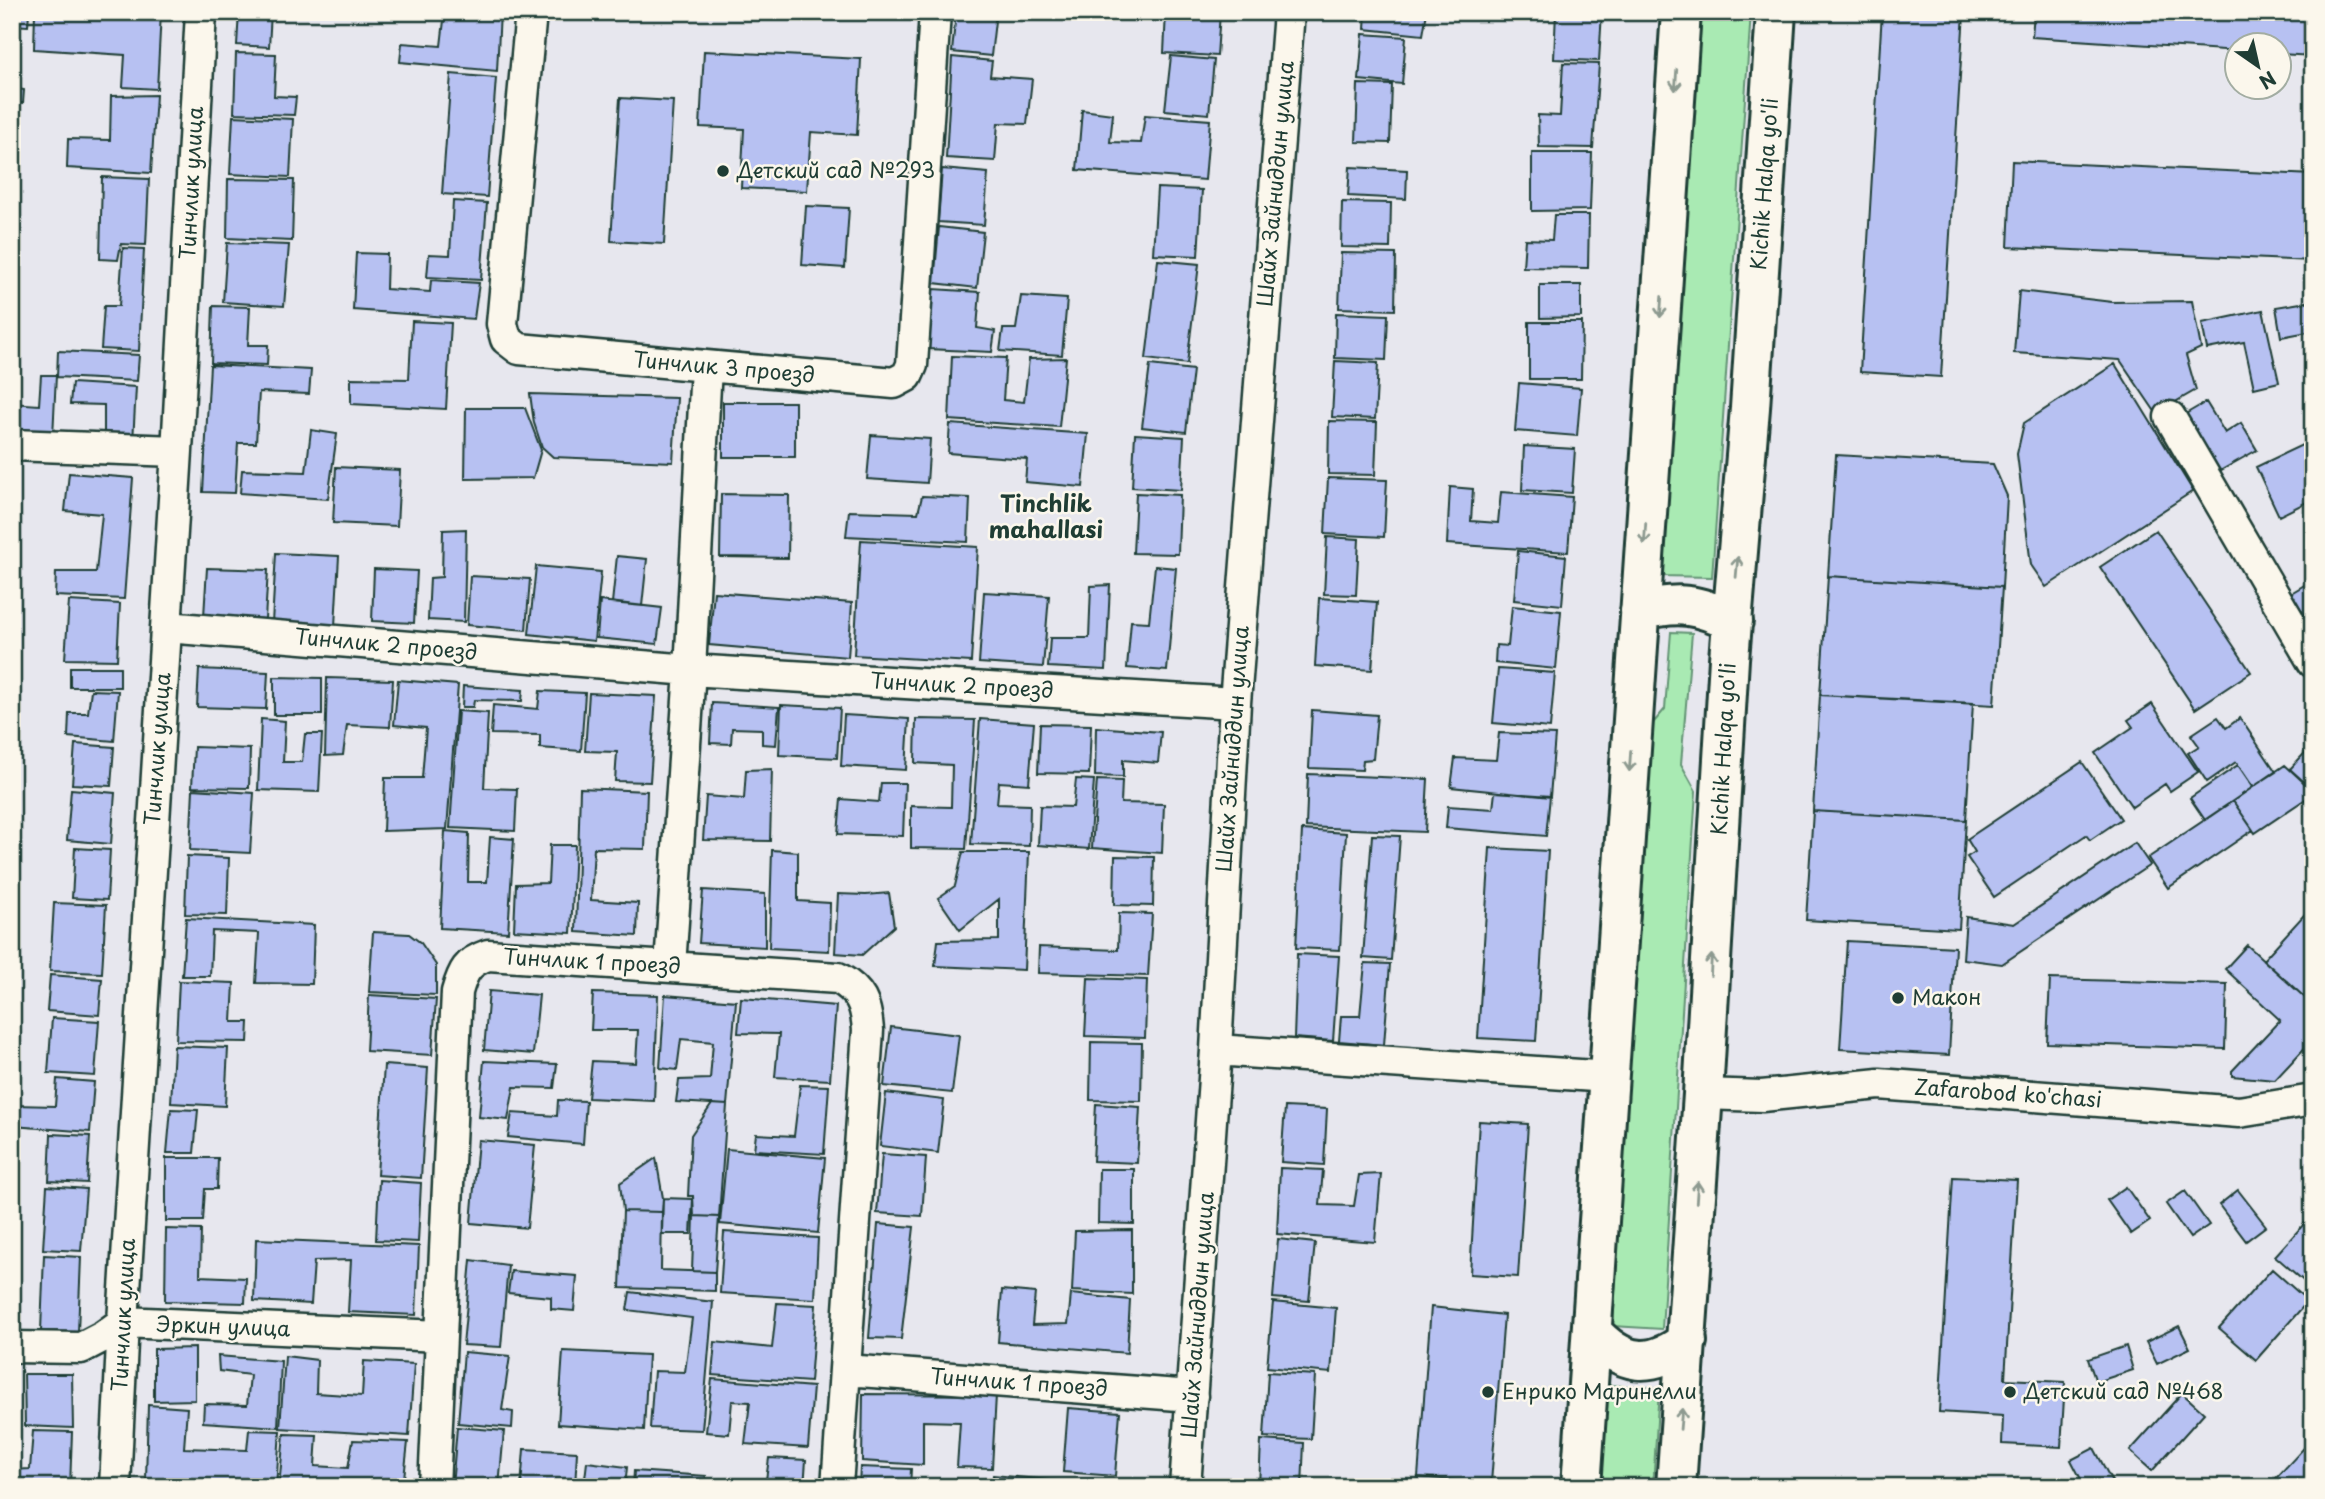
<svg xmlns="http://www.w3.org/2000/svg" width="2325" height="1499" viewBox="0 0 2325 1499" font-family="'Playpen Sans',sans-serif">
	<rect width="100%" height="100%" fill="#e7e7ee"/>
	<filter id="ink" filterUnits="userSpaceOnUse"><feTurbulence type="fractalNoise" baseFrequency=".0143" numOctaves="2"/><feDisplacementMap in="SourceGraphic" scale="14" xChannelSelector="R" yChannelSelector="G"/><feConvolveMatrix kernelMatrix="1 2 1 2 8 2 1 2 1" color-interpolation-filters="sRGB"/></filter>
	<g filter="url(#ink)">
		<path fill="#a9eab3" stroke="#649474" stroke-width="2" d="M1699,12H1751L1712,577L1660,576Z
			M1671,632L1692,633L1681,764L1696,791L1662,1329L1613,1326L1649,728L1665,709Z
			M1606,1385L1659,1388L1653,1487H1600Z"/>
		<path fill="#b7c1f2" stroke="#1f3d34" stroke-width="2" d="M12,12H29L28,26L12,25Z
			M35,12H161L157,89L123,87L125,55L34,49Z
			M239,12H271L269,47L237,45Z
			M445,12H500L497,71L400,62L402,43L441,46Z
			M956,12H996L991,56L952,52Z
			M1166,12H1220L1217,56L1164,53Z
			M1366,12H1427L1423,35L1365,29Z
			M1556,12H1602L1599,61L1554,59Z
			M1882,12H1964L1941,377L1860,372Z
			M2034,12H2313V56L2280,54V46H2238V51L2032,37Z
			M12,31H18L16,51H12Z
			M1363,34L1406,37L1402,84L1359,80Z
			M704,51L861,59L857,135L811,132L807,191L741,188L744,129L700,127Z
			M236,53L276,54L274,96L296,97L294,115L234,113Z
			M1171,56L1214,60L1209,114L1165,110Z
			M952,57L992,61L990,76L1032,79L1027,124L998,123L995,161L946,158Z
			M1563,63L1599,64L1593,148L1539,147L1538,115L1560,116Z
			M451,74L496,78L487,197L442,194Z
			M1358,84L1392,85L1390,143L1356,142Z
			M12,88L24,90L23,103H12Z
			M156,95L151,173L67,168L68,139L110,140L111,96Z
			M620,98L673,101L664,244L611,241Z
			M1082,110L1113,114L1110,142L1141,143L1145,115L1210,120L1205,180L1077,170Z
			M233,116L293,119L290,177L230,174Z
			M12,130L21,131L18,170L12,169Z
			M1532,153H1592L1590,210L1532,211Z
			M2012,161L2313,175V261L2008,247Z
			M1350,167L1407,170L1406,199L1348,196Z
			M942,169L988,173L984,225L938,222Z
			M102,177L149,179L146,245L121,244L118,260L100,259Z
			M228,179L294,180L292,241L227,238Z
			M1157,188L1202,190L1198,256L1153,254Z
			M453,201L487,203L481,280L427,277L429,254L450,255Z
			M1342,202L1391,203L1390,248L1341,247Z
			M806,206L849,208L845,268L802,265Z
			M1554,215H1589L1588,268L1523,267L1525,239L1552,240Z
			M939,227L983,232L977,288L934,283Z
			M227,243L289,245L284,306L223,302Z
			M123,248L144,249L139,351L101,349L104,306H119Z
			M356,253L387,254L386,289L430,292L431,280L479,283L474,319L353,310Z
			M1341,253L1396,254L1395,310L1339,308Z
			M1158,260L1199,264L1187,364L1146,359Z
			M1540,285H1581V317L1540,318Z
			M933,289L980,292L977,328L995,331L992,352L928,349Z
			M2019,291L2112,302L2192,301L2201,348L2186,355L2196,390L2156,413L2120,360L2014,353Z
			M1021,296L1067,299L1062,355L1000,351L1003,329H1016Z
			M2313,301V331L2281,337L2276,307Z
			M213,306L250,307L248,345H268L267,365L211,363Z
			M2263,310L2279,382L2254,388L2244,342L2207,349L2202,323Z
			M1336,313L1388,315L1386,360L1335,358Z
			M412,321L451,323L446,409L351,404V378L409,379Z
			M1529,322H1582L1581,379H1529Z
			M58,351L139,355L137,381L57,377Z
			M952,356L1006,358L1003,400L1024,402L1029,359L1066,358L1059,427L949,420Z
			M1335,361L1378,363L1375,419L1332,417Z
			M2115,364L2193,491L2046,587L2031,565L2017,454L2024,423Z
			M210,365L311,370L309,394L259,392L256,443H238L235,493L203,492Z
			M1150,365L1193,370L1186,432L1142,427Z
			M41,375H56L53,437L12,434V403L39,405Z
			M72,383L136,387L133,442L104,440V405L70,404Z
			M1519,383L1581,388L1577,436L1515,431Z
			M530,394L677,398L673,462L553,457L542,447L534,423Z
			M723,402H795V457H723Z
			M2206,402L2225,433L2241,423L2257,450L2209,477L2177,419Z
			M466,408H525L541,450L533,478L465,479Z
			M1329,421L1377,422L1375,475L1328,474Z
			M950,424L1088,434L1083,487L1025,482L1027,459L948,453Z
			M311,430L337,434L328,499L240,493L242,470L306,472Z
			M1135,434L1184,437L1181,490L1132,487Z
			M871,435L930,439L927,483L867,479Z
			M2304,444L2313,463V499L2279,516L2256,467Z
			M1524,446L1575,449L1572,493L1522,490Z
			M1836,455L1993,464L2007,496L2002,587L1828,576Z
			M336,467L400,470L397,526L333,523Z
			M69,473L133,478L124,599L55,596L56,572H96L102,514L65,511Z
			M1328,478L1387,480L1384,537L1325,534Z
			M1450,487L1473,489L1471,521L1498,523L1501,492L1572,497L1568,552L1447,544Z
			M1136,493L1180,495L1178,554L1133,553Z
			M721,494L789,495L788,558L720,557Z
			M922,496L970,498L968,542L846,536L849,511L918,513Z
			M466,529L464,622L428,620L430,578L442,577L443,530Z
			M2156,530L2251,672L2195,709L2100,567Z
			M1327,537L1359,539L1356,595L1324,594Z
			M861,540L978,547L971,662L854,655Z
			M1518,551L1566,556L1562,605L1514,600Z
			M276,553L339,556L335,626L272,623Z
			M617,556L647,559L642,606L612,603Z
			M536,566L601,572L594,641L529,634Z
			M1155,566L1176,568L1167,671L1127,668L1131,621L1149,622Z
			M207,568L268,570L265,619L204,616Z
			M374,569L417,571L414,623L372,621Z
			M470,576L530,579L526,630L467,625Z
			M1828,576L2002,587L1994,705L1820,695Z
			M2313,580V630L2291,593Z
			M1110,585L1106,670L1048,667L1050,638H1089L1091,586Z
			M714,592L852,603L848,657L709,645Z
			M984,592L1049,596L1043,667L979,663Z
			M1319,598L1377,602L1372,670L1315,666Z
			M69,601L120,604L117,660L65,659Z
			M600,601L662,608L657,644L597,638Z
			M1512,606L1561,611L1556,669L1495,663L1496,645L1508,646Z
			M70,667H120V687H70Z
			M199,669L268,672L266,709L197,707Z
			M1498,669L1555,673L1550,728L1493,723Z
			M274,677L322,678V715H274Z
			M327,678L393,680L390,727L347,725L343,755L325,756Z
			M398,680L458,685L447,829L383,831L385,778H422L426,728L394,725Z
			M463,686L523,690L522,701L474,700L473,707H462Z
			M91,690L118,691L114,741L68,737L69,713H88Z
			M540,691L585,693L581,751L540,748V735L491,734L493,705L538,709Z
			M589,693L656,696L650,782L615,781L617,752L585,751Z
			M1820,695L1973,703L1966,820L1813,811Z
			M712,703L779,707L776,745L762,744V729L732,728L731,744L710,743Z
			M2152,704L2198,772L2170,791L2165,784L2132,807L2095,753L2133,727L2128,720Z
			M781,705L840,708L837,758L779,755Z
			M1312,710L1377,715L1373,759L1363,760L1362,770L1309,768Z
			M458,711L488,713L484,788L517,789L515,831L450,828Z
			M844,715L909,719L906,770L841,766Z
			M2218,717L2226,728L2240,718L2276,772L2253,787L2236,762L2207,782L2188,753L2199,746L2191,735Z
			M261,719L285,721L283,762H302L305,734H322L319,792L258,790Z
			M916,719L975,720L966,849L911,848V806L951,807L952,765L915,763Z
			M980,719L1034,723L1029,784L999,782L997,804L1030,805L1029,846L971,844Z
			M1040,724L1091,725L1089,774L1038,773Z
			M1096,727L1161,732L1158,763L1123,760V777L1095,776Z
			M1499,733L1555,735L1550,797L1451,787L1455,758L1496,760Z
			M75,744L114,747L111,786L72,784Z
			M2313,744V790L2290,769Z
			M194,747L250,749L249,788L192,787Z
			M2082,762L2121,819L2090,840L2086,835L1994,897L1967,857L1975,852L1967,839Z
			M2238,765L2253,787L2205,820L2190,798Z
			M2285,765L2313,791V794L2255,833L2233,801Z
			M772,769L770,841L703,840L706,796L744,799L746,770Z
			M1308,774L1428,779L1425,832L1306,827Z
			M1076,779L1094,780L1089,849L1038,845L1040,806L1073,807Z
			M1097,780L1122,781L1121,803L1164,804L1162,853L1092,848Z
			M881,783H905L903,836L838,834L841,799L879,802Z
			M580,788L647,791L645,849L594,848L591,900L638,903L637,936L576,932Z
			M71,789L115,793L111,844L67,840Z
			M193,789L254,793L250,853L190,850Z
			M1495,792L1550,796L1546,836L1446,828L1448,806L1493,809Z
			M2233,801L2253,830L2168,888L2148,858Z
			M1813,811L1966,820L1959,929L1806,920Z
			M1302,830L1346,833L1340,950L1296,948Z
			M445,831L469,833L468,882H487L490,837L514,839L508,932L440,928Z
			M1372,835L1400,836L1391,960L1363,958Z
			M2135,843L2150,865L2002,964L1963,959L1966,917L2014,924Z
			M550,845H575L571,933L514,930L516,884L548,883Z
			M75,848L110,850L107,900L72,898Z
			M1490,848L1548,851L1536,1041L1478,1038Z
			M772,850L798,852V901L830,903L829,951L769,948Z
			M963,852H1029L1024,970L935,966L938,941L999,940V899L960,930L938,898L955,886Z
			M187,856L229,858L227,915L185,914Z
			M1115,856L1154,857L1153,906L1114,905Z
			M703,890L765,894V947L699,943Z
			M889,893L894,926L862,955L835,953L838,894L866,895Z
			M54,903L106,905L102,973L50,971Z
			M2313,905V1005L2263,960Z
			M1119,913L1152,914L1148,976L1038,973L1039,947L1118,950Z
			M186,918L314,925L312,984L256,983L259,933L212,931L210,976H182Z
			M373,932L409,934L421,943L436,965V995L369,992Z
			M1847,941L1955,947L1949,1055L1840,1049Z
			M2247,945L2313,1005V1039L2275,1080L2232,1076V1071L2280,1020L2225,969Z
			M1297,954L1339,956L1333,1041L1294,1038Z
			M1365,963L1390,964L1384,1045L1339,1041L1341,1016H1360Z
			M50,975L102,979L99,1015L47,1011Z
			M1088,978L1147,980L1145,1038L1085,1036Z
			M2050,979L2227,984L2225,1049L2047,1043Z
			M179,981L234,983L232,1022H249L248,1042L176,1041Z
			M489,991L539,995L533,1054L484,1050Z
			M593,993L658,995L654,1101L588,1098L592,1061L636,1063L638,1030H591Z
			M369,995L436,999L432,1055L366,1051Z
			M665,995L736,1001L727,1105L676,1102L679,1080L710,1079L713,1042L681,1039L677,1070L660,1068Z
			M741,998L836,1006L830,1080L775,1077L779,1034L738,1033Z
			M52,1018L99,1021L95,1076L48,1073Z
			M891,1027L959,1035L952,1093L884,1086Z
			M1091,1042L1142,1043L1141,1101L1090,1100Z
			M174,1046L228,1048L225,1106L171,1103Z
			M484,1061L557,1064L554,1088L514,1087L508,1120L479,1117Z
			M384,1065L428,1068L421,1178L377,1175Z
			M57,1079L94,1082L90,1132L13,1126L15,1105L55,1106Z
			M800,1085L829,1086L824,1154L754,1150L756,1134L794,1136Z
			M886,1093L944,1100L938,1153L880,1146Z
			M558,1100L586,1101L583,1144L508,1137L512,1113L557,1116Z
			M712,1104L727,1105L719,1217L694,1216L693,1196H688L691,1135Z
			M1096,1104L1140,1107L1137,1163L1093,1161Z
			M1285,1107L1327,1109L1324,1165L1281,1162Z
			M171,1109L198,1110L194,1153H167Z
			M1479,1121L1528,1124L1518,1277L1470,1274Z
			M51,1134L90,1136L87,1183L49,1181Z
			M478,1140L535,1145L527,1228L471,1223Z
			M727,1149L825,1158L818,1233L720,1224Z
			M882,1154L926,1157L922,1216L877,1213Z
			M166,1158H218L217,1189H205L203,1221H166Z
			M656,1158L663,1198L662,1212L623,1211L620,1183Z
			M1280,1168L1323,1170L1320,1205L1354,1206L1359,1175L1381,1174L1375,1242L1277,1234Z
			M1099,1169H1134V1224L1098,1223Z
			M1953,1177L2017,1180L2005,1379L2065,1382L2061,1447L2002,1444L2003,1416L1939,1412Z
			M379,1180L421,1183L418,1242L376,1240Z
			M47,1186L86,1189L81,1251L43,1249Z
			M2126,1187L2150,1221L2131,1234L2107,1200Z
			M2238,1190L2266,1226L2246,1241L2219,1205Z
			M2185,1191L2209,1225L2190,1238L2166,1204Z
			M663,1198L693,1199L691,1234H662Z
			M623,1211L662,1212L661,1270L715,1272V1291L620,1288Z
			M2313,1214V1275L2306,1283L2275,1256Z
			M694,1216L719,1217L715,1272L692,1271Z
			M878,1224L914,1227L901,1339L869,1338Z
			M166,1229L201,1230L200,1276L246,1278L245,1303L165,1301Z
			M1132,1230V1294L1072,1291L1075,1231Z
			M724,1232L818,1238L815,1299L720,1293Z
			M256,1239L419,1246L416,1315L348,1312L351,1260L314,1261L311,1304L254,1301Z
			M1278,1239L1315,1243L1309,1301L1273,1298Z
			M44,1255L81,1257L78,1332L41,1331Z
			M471,1260L508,1265L501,1347L463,1345Z
			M2272,1269L2308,1301L2256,1360L2219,1328Z
			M511,1271L577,1276L574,1311L551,1309V1297L508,1293Z
			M1002,1290L1035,1293L1032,1325L1068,1324L1071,1294L1130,1300L1127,1353L998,1342Z
			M630,1292L713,1302L702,1430L650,1428L654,1371L685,1372L692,1318L627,1310Z
			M1273,1302L1336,1308L1331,1373L1267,1367Z
			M777,1303L816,1305L810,1382L712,1375L715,1342L772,1348Z
			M1431,1307L1504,1315L1491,1483L1418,1477Z
			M2179,1326L2190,1348L2157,1364L2146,1342Z
			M2126,1346L2133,1370L2096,1382L2088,1359Z
			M195,1348V1400L154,1401V1349Z
			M563,1351L648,1355L644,1430L558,1424Z
			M464,1352L510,1356L502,1410L513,1412L512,1428L458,1423Z
			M218,1356L281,1361L278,1427L203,1422L204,1404L247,1405L250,1375L219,1371Z
			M285,1356L317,1360L316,1393L362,1396L364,1361L414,1364L409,1436L280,1428Z
			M1268,1372L1315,1375L1311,1439L1264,1437Z
			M24,1374H72L73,1428L25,1426Z
			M712,1379L813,1387L808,1448L745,1444L750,1402L732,1401L729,1434L706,1432Z
			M2182,1393L2204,1413L2152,1471L2130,1451Z
			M863,1394L996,1395L992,1468L957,1467L960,1422L923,1421V1465L862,1461Z
			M148,1405L187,1408L184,1448L247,1450L249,1430L280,1431L276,1487H236L146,1480Z
			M1068,1408L1120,1412L1115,1476L1063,1472Z
			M457,1427L504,1431L499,1487H452Z
			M33,1431L72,1432L70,1487H12V1470L30,1469Z
			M284,1434L317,1435L315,1466L348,1468L353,1440L408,1442L403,1487H279Z
			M2313,1438V1487H2268Z
			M1261,1440L1304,1443L1302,1487H1259Z
			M2094,1448L2115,1487H2085L2071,1460Z
			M524,1449L577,1452L575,1487H521Z
			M769,1458L806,1460L804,1487H765Z
			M587,1462L627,1467L625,1487H584Z
			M860,1467L911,1469L910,1487H859Z
			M634,1471L706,1476L705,1487H633Z
			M993,1475L1116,1486V1487H992Z
			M710,1484L749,1487H709Z"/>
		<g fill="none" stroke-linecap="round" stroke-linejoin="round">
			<g stroke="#1f3d34" stroke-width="35">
				<path id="minor" d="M531,12L502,324L506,339L519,349L894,383L907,376L912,365L935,12
					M2170,417L2313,662
					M12,445L177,451
					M166,627L690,670L1235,703
					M670,966L690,670L706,367
					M1216,1050L1609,1077
					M1703,1094L1762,1096L1879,1084L2239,1112L2313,1100
					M12,1347L81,1348L104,1336L123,1322L441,1336
					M846,1370L1192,1396
					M115,1487L123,1322L177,451L201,12
					M434,1487L457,992C463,971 467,962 488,955L838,978C861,991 866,1004 868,1030L837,1487
					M1185,1487L1216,1050L1235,703L1289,12"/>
			</g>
			<g stroke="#1f3d34" stroke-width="44">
				<path id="highway" d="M1640,611C1679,601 1697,604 1733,621
					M1592,1332C1623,1366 1651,1369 1687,1341
					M1581,1487L1681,12
					M1676,1487L1703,1094L1729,659L1750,408L1776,12"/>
			</g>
			<use href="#minor" stroke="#fbf7ec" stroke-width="30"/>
			<use href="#highway" stroke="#fbf7ec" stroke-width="38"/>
		</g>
		<defs><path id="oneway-shaft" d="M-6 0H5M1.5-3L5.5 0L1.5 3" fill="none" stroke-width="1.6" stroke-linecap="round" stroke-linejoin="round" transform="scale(1.75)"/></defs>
		<g stroke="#8d9a90">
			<use href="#oneway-shaft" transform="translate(1676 80) rotate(94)"/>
			<use href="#oneway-shaft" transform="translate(1661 307) rotate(94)"/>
			<use href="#oneway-shaft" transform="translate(1645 534) rotate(94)"/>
			<use href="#oneway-shaft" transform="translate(1737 567) rotate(-85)"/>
			<use href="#oneway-shaft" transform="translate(1630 761) rotate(94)"/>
			<use href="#oneway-shaft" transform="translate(1711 965) rotate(-87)"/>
			<use href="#oneway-shaft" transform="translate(1697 1192) rotate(-86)"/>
			<use href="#oneway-shaft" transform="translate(1681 1419) rotate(-85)"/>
		</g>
	</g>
	<g fill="#1f3d34" stroke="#fbf7ec" stroke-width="2.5">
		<circle cx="723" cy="171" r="7"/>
		<circle cx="1898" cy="998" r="7"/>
		<circle cx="1488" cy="1392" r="7"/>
		<circle cx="2010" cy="1392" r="7"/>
	</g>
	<g text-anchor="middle" stroke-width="5" stroke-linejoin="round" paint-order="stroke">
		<g font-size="21" fill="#1f3d34" stroke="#fbf7ec" text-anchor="start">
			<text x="737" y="178">Детский сад №293</text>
			<text x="1912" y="1005">Макон</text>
			<text x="1502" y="1399">Енрико Маринелли</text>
			<text x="2024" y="1399">Детский сад №468</text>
		</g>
		<g font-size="21" fill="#1f3d34" stroke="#fbf7ec">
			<text transform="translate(192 183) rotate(-87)" y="7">Тинчлик улица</text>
			<text transform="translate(1276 184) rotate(-85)" y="7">Шайх Зайниддин улица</text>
			<text transform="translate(1765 184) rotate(-86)" y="7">Kichik Halqa yo'li</text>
			<text transform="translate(724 368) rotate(5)" y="7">Тинчлик 3 проезд</text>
			<text transform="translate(386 645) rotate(5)" y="7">Тинчлик 2 проезд</text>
			<text transform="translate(962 686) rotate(3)" y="7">Тинчлик 2 проезд</text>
			<text transform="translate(158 749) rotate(-86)" y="7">Тинчлик улица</text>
			<text transform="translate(1233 749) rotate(-86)" y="7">Шайх Зайниддин улица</text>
			<text transform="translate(1724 749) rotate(-87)" y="7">Kichik Halqa yo'li</text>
			<text transform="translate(592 962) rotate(3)" y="7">Тинчлик 1 проезд</text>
			<text transform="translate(2008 1094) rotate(4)" y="7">Zafarobod ko'chasi</text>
			<text transform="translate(124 1315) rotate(-87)" y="7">Тинчлик улица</text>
			<text transform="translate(1198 1315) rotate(-86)" y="7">Шайх Зайниддин улица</text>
			<text transform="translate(223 1327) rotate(2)" y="7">Эркин улица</text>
			<text transform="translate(1019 1383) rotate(4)" y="7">Тинчлик 1 проезд</text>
		</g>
		<g font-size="23" font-weight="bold" fill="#1f3d34" stroke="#fbf7ec">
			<text x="1046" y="512">Tinchlik<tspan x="1046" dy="26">mahallasi</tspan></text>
		</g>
	</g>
	<rect width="2325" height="1499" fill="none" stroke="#fbf7ec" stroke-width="42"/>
	<rect x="21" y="21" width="2283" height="1457" fill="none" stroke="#1f3d34" stroke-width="2.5" filter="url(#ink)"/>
	<g transform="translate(2258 66) rotate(146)"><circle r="33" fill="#fbf7ec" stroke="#a3ada2" stroke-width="2"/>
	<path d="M0-5L12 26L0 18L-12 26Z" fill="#1f3d34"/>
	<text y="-10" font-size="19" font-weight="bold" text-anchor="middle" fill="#1f3d34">N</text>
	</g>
</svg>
